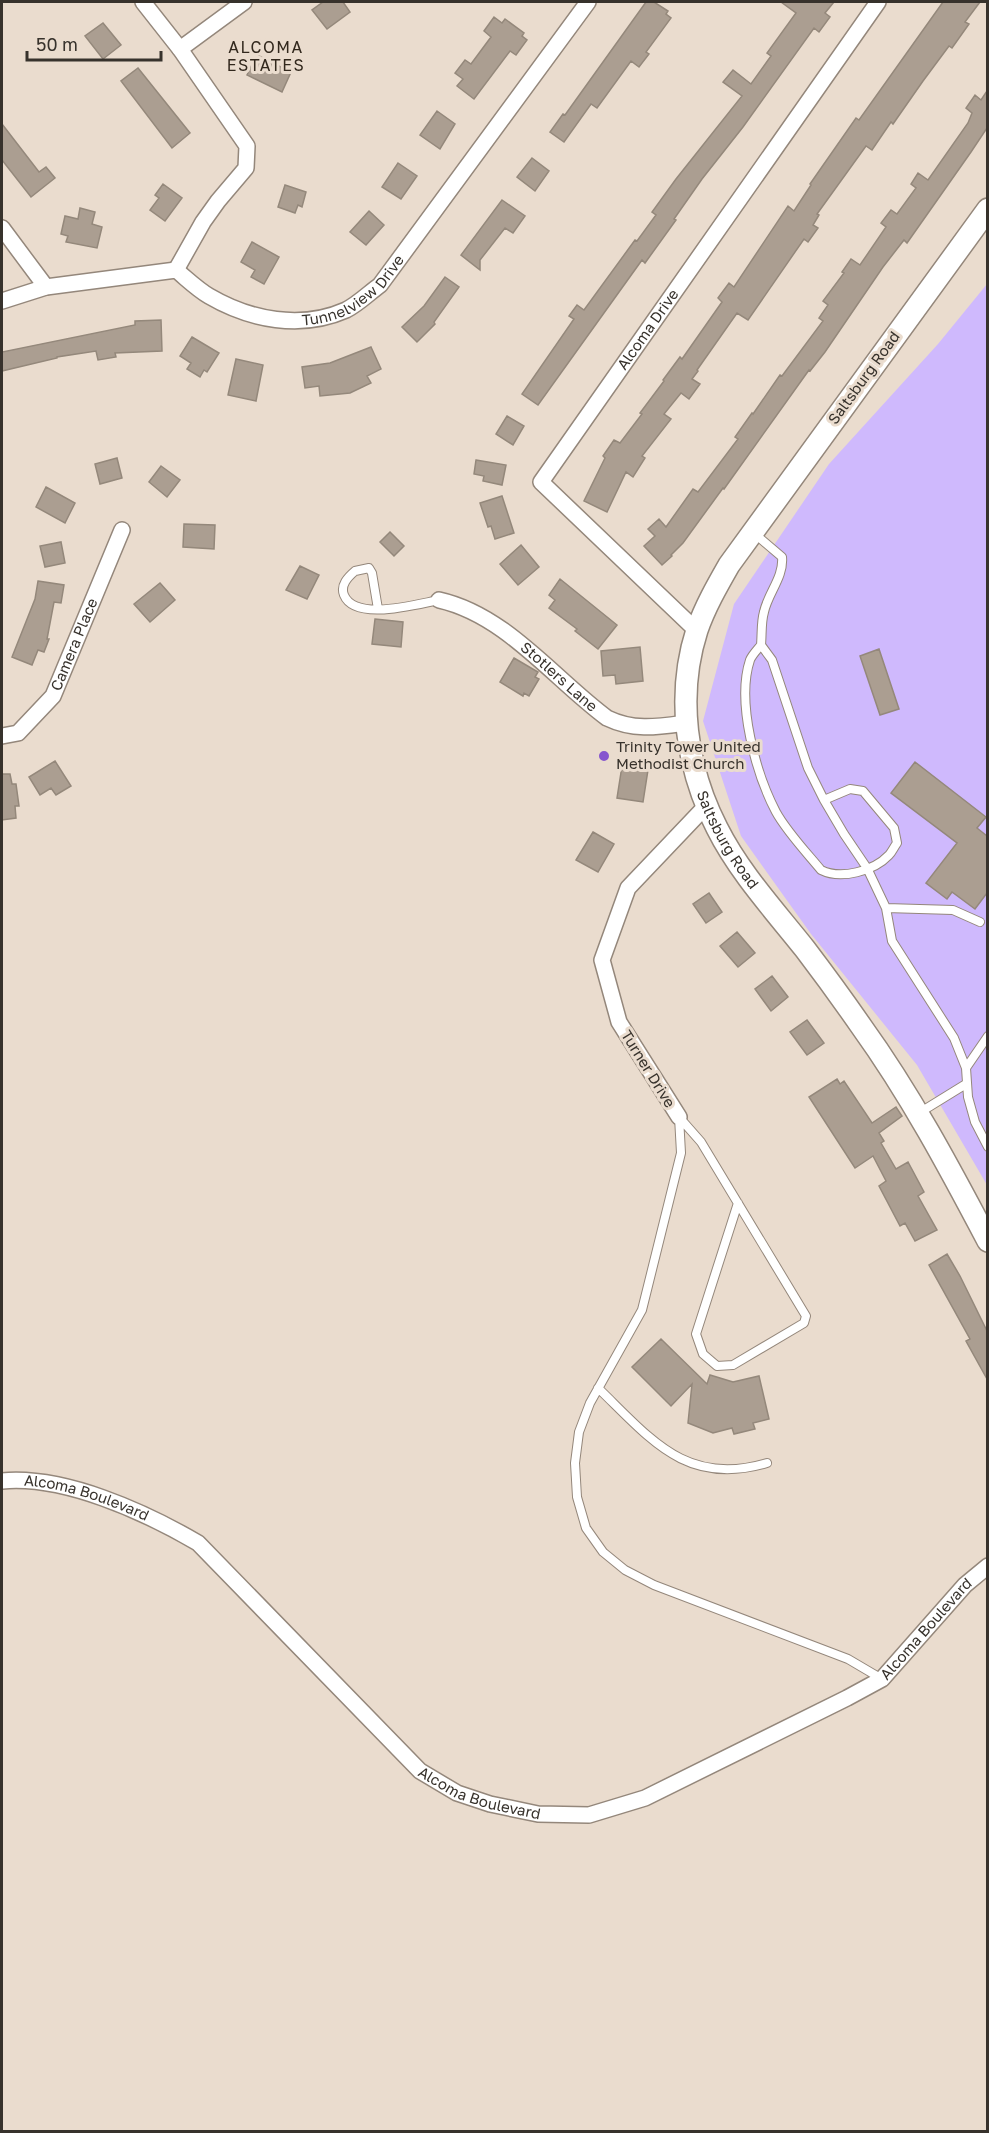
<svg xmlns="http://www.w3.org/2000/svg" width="989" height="2133" viewBox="0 0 989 2133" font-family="'Golos Text',sans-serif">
	<rect width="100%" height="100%" fill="#eadcce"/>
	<path fill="#cfb9fd" d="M987,284V1185L917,1065L811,934L741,836L703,721L734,604L829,464L938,344Z"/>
	<path fill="#ab9e91" stroke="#94887b" stroke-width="1.5" d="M323,2H343L350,12L327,29L312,10Z
		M646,2H654L668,11L666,14L671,18L646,52L649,54L639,67L631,61L597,108L591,104L564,142L550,132L563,114L565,115Z
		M781,2H834L825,13L830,17L819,32L814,28L743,127L702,179L674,219L676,220L645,263L642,260L538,405L522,394L574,319L569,316L577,305L584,310L635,240L637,241L656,215L652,212L676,179L742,96L723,82L733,70L751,84L771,56L767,53L796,13Z
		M943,2H980L965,22L969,24L952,48L949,46L923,81L893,124L891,122L872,150L866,146L817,214L819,215L813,225L818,228L808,242L804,239L748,320L737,313L697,370L698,371L692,379L700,384L689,399L681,393L664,414L671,419L642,456L645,458L633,477L626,472L607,512L584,501L605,458L603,456L614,440L620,443L642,414L640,413L664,381L663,380L680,357L682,359L722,302L718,298L729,283L734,287L788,206L794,211L811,185L810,184L856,118L859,120Z
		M494,17L502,23L505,19L524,33L522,36L527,40L516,55L510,51L474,99L457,86L463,79L455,73L465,60L471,64L491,37L484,31Z
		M103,23L121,45L103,59L85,36Z
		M257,55L291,72L282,92L247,75Z
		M138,68L190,133L172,148L121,81Z
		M987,91V128L971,152L907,243L904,240L883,267L825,352L810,371L809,370L724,489L723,488L683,543L671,555L672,556L662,565L644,546L655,536L648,529L659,519L666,527L693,489L698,492L738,439L735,437L752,413L753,414L780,375L782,376L823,321L819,318L828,305L823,301L844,273L842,272L851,259L860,265L886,227L881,223L891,210L897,214L916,188L911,184L918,173L928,180L968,123L972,113L966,108L975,95L981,100Z
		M437,111L455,124L440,149L420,135Z
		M2,124L39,172L46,167L55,178L31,197L2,160Z
		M532,158L549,171L535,191L517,177Z
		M398,163L417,176L401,199L382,187Z
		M163,184L182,198L165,221L150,210L159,198L155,195Z
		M285,185L306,192L302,207L298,205L295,213L278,207Z
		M502,200L525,216L513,233L505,228L480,260V270L461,255Z
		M80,208L95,212L92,224L102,227L97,248L66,242L68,236L61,234L65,216L78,219Z
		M369,211L384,225L366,245L350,232Z
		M252,242L279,257L264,284L251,277L255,270L241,262Z
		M445,277L459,287L434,322L435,324L417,342L402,327L424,306Z
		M161,320L162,351L115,353L116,357L98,360L96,351L57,357V358L2,371V352L135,325V321Z
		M192,337L219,353L207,372L204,370L200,377L187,369L191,363L180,356Z
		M371,347L381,369L367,376L371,383L350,393L320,396L319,386L305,388L302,367L330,363Z
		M236,359L263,365L256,401L228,395Z
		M507,416L524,426L513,445L496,434Z
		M117,458L122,478L100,484L95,464Z
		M476,460L506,465L502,485L483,481L484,476L474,474Z
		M161,466L180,480L167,497L149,482Z
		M46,487L75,503L65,523L36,507Z
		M502,496L514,533L495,539L491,526L488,527L480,503Z
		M184,524L215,525L214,549L183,547Z
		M390,532L404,546L394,556L380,542Z
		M61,542L65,563L45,567L40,546Z
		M521,545L539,567L518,585L500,564Z
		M300,566L319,575L307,599L286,590Z
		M560,579L617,625L598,649L575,631L577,629L549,608L555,600L549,595Z
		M38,581L64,585L61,603L54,602L47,639H49L44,652L38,650L32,665L12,657L35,599Z
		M160,583L175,600L150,622L134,604Z
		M375,619L403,622L401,647L372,644Z
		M640,647L643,681L616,684L615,675L603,676L601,651Z
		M879,649L899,709L880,715L860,656Z
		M514,658L538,672L535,677L539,679L529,696L524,693L523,696L500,682Z
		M55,761L71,786L56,795L51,788L40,795L29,777Z
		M915,762L986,817L977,828L987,836V893L975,909L952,892L947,899L926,883L957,843L891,793Z
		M622,766L648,770L643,802L617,798Z
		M2,774H10L12,784H16L19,806H15L16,818L2,820Z
		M593,832L614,844L598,872L576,860Z
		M709,893L722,912L706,923L693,904Z
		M737,932L755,953L738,967L720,946Z
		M772,976L788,997L771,1011L755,989Z
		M807,1020L824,1043L807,1055L790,1032Z
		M837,1079L840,1084L844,1081L872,1123L896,1107L902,1116L879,1133L884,1141L881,1143L896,1169L908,1162L924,1192L918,1196L937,1230L915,1241L905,1223L900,1226L879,1186L886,1181L873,1156L855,1168L809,1097Z
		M947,1254L960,1276L987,1331V1379L966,1341L970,1339L929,1265Z
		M661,1339L707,1384L710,1375L733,1382L759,1376L769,1419L753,1423L755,1429L734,1434L732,1428L713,1433L688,1423L692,1384L671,1406L632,1367Z"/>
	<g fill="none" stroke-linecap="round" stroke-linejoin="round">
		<g stroke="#94877b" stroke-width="10">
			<path id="lane" d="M755,534L782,557C784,577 768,593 764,612C761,622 762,634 761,645
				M378,609L372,573L369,568L355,571C348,577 340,585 344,595C355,622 417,604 439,600
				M824,800L808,768L772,660L761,645C757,650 752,655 750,660C736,702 756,774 776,812C787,832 807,853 821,870C841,880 874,871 889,855C892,852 894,847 897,843L894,828L863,791L850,789L824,800L844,834L867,868L886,908L892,941L954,1038L966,1068L968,1097L975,1122L988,1147
				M886,908L953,910L980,922
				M966,1068L988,1036
				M919,1113L966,1084
				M679,1117L681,1153L642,1310L590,1403L579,1432L575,1463L577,1497L586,1528L603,1552L625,1570L654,1585L848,1659L882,1679
				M679,1117L701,1142L806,1316L804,1323L733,1365L717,1366L703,1354L696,1334L738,1203
				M598,1388C651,1439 686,1487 767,1463"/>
		</g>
		<g stroke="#94877b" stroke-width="18">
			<g id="street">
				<path d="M143,2L180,49L247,146L246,168L218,201L203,222L176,270"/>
				<path d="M180,49L244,2"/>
				<path d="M2,228L46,287"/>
				<path id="s1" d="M2,301L46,287L176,270C186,278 197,289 209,296C250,320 301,330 346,310C358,304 369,293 380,285L588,2"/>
				<path id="s2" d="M439,600C506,615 553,678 607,718C634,731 657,727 686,723"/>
				<path id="s3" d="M697,631L541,482L878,2"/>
				<path id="s4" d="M2,736L18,733L53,696L122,530"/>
				<path d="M679,1117L619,1022L602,960L628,888L706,806"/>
				<path id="s5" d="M2,1481C64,1475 145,1512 198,1543L420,1771L457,1793L490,1804L538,1814L589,1815L645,1798L847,1698L882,1679L965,1585L988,1566"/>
			</g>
		</g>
		<g stroke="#94877b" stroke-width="24">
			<g id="secondary">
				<path id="s6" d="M988,209L729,565C717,586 705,607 697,630C676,695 686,768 717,828C739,872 774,910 805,949C824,974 843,1000 861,1026C910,1094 949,1167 988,1241"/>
			</g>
		</g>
		<use href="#lane" stroke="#fff" stroke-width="8"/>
		<use href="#street" stroke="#fff" stroke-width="15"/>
		<use href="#secondary" stroke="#fff" stroke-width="21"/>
	</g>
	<circle fill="#8655ce" stroke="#eadcce" stroke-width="2" cx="604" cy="756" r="6"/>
	<g text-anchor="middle" stroke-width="6" stroke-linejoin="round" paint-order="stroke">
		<g font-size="15" fill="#37322c" stroke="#eadcce">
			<text dy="5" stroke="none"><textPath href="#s1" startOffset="378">Tunnelview Drive</textPath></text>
			<text dy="5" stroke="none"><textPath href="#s3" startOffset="402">Alcoma Drive</textPath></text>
			<text transform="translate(864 378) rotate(-54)" y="5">Saltsburg Road</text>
			<text dy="5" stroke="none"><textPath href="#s4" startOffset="123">Camera Place</textPath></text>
			<text dy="5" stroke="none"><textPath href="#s2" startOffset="144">Stotlers Lane</textPath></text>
			<text dy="5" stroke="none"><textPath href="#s6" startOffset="732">Saltsburg Road</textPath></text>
			<text transform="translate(648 1069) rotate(58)" y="5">Turner Drive</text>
			<text dy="5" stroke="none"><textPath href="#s5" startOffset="87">Alcoma Boulevard</textPath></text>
			<text dy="5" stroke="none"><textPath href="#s5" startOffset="1095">Alcoma Boulevard</textPath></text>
			<text dy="5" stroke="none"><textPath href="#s5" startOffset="591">Alcoma Boulevard</textPath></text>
		</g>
		<g font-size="15" fill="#37322c" stroke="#eadcce" text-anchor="start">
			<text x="616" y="752">Trinity Tower United<tspan x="616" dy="17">Methodist Church</tspan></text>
		</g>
		<g font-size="16" letter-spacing="1.5" fill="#32281d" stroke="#eadcce">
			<text x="266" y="53">ALCOMA<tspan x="266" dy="18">ESTATES</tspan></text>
		</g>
	</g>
	<rect width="989" height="2133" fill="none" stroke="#37322c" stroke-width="6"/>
	<path d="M27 51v9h134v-9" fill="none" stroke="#37322c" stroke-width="3"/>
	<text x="36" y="51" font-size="18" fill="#37322c" stroke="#eadcce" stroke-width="4.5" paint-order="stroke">50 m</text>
</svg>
